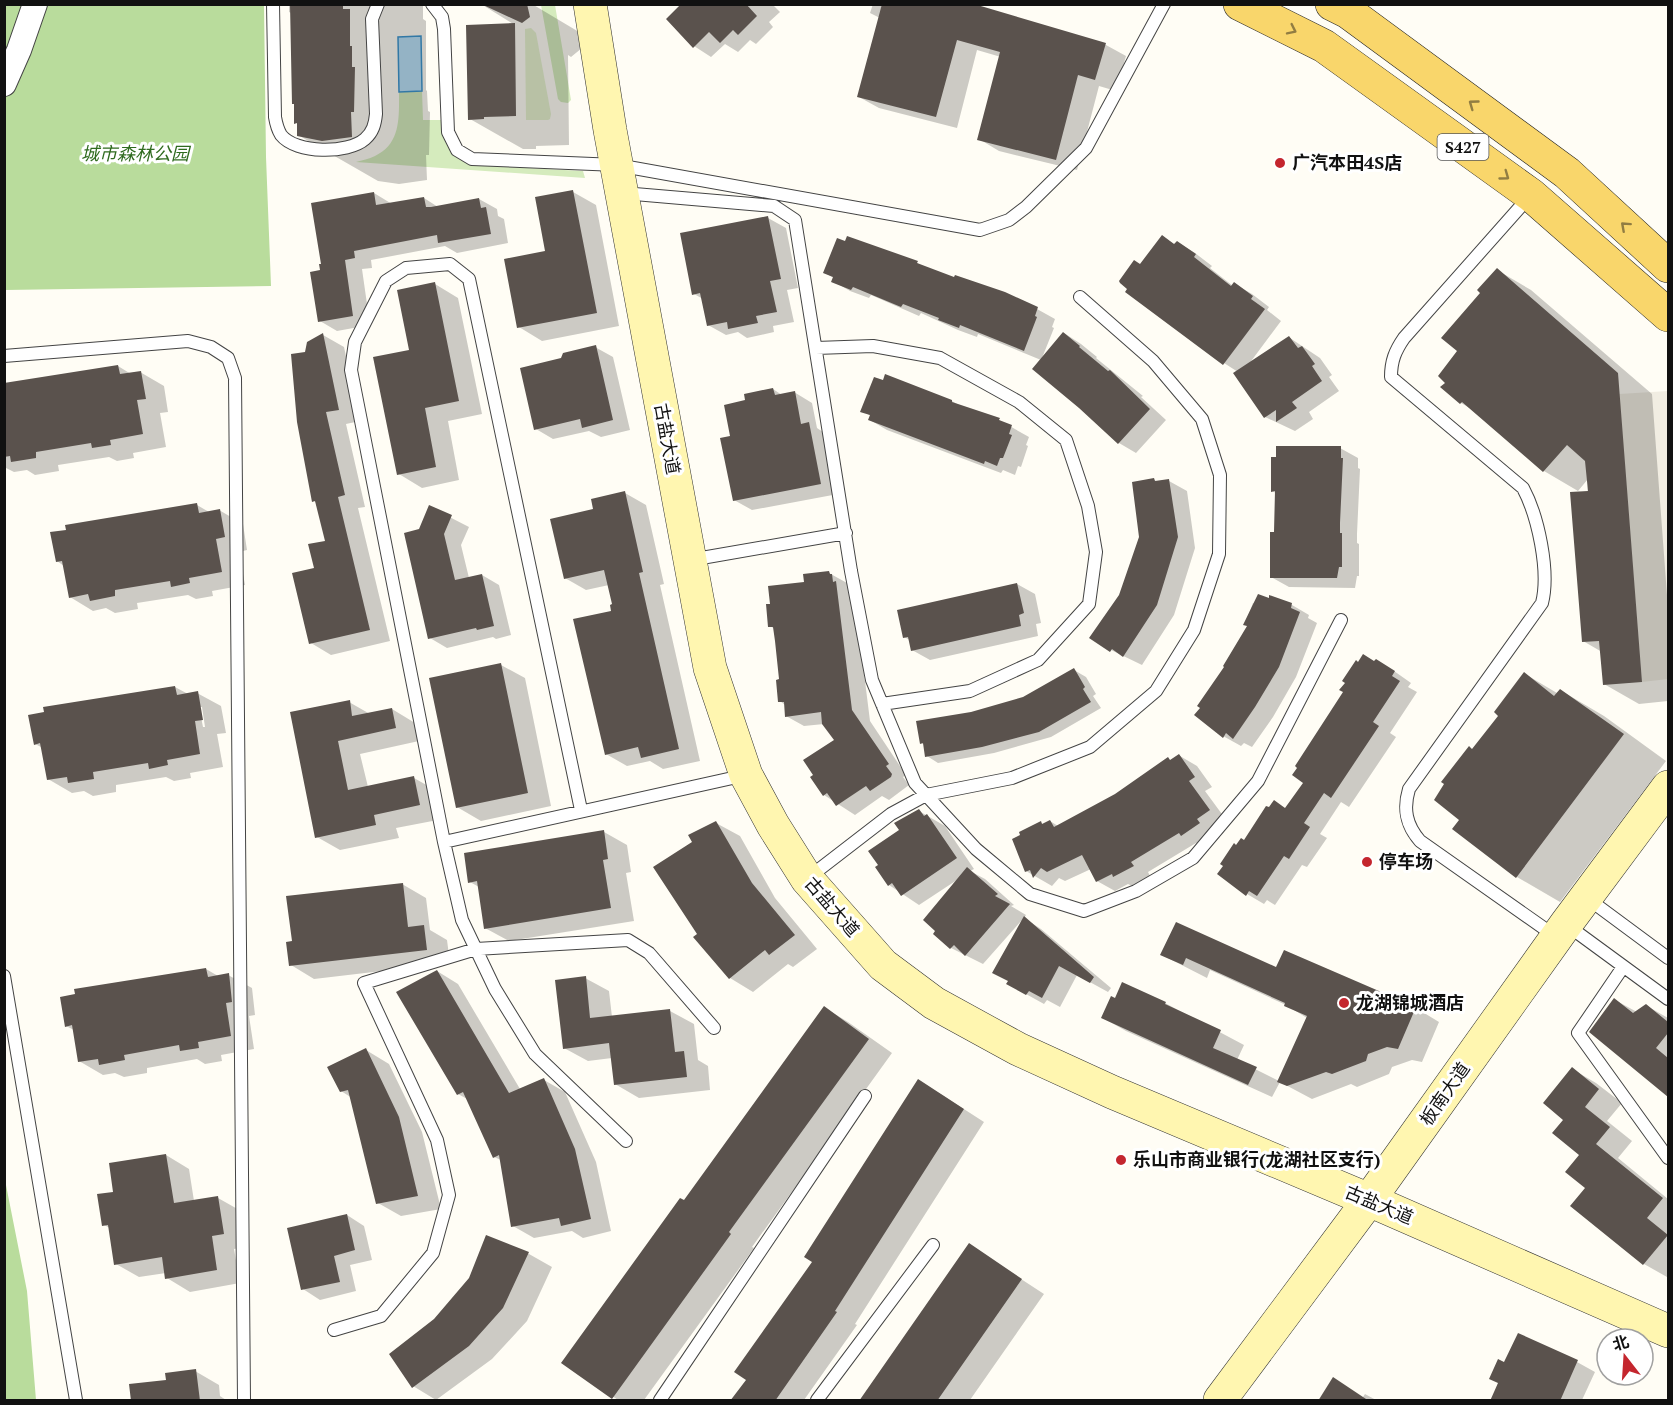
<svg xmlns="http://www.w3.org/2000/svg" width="1673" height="1405" viewBox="0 0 1673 1405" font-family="'PT Serif','Noto Sans SC',serif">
	<rect width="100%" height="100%" fill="#fffdf5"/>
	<path fill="#d5ebbd" d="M541,5H555L571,100L568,103L561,102L558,99Z
		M422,91L423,120H441L443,136L449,149L470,165L583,171L585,178L356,162C362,160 369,159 375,156C401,144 399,117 399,92Z"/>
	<path fill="#b9dc9c" d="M4,5H264L266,157L271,286L5,290Z
		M5,1180L27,1291L36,1400H5Z"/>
	<path fill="#e6f2cf" d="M531,28L536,33L551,114L550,119L548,120H526L525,29Z"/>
	<path fill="#f1ede2" d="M1668,391V679L1642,682L1619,394Z"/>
	<path fill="#b9e0f7" stroke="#3f96cf" stroke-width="1.5" d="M421,36L422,91L399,92L398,37Z"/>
	<path fill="#0003" fill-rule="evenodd" d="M289,4H423V19L426,21V90L427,91L428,111L430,112L429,155H426L427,180L399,184L378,181L298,135L299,124L296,123L291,13L289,12Z
		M481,4H532L579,32L582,48L571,57L568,55L569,145L536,146V149H523L470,119L468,26L515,25Z
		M683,4H772L780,12L769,22L773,27L756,44L750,40L738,52L725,44L711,57L694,46Z
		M873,4H969L1106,45L1126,56L1116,91L1099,86L1077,170L999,151L979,139L1001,57L977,50L957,128L879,108L859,97L880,18L870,13Z
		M573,192L596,205L619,326L542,341L519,327Z
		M374,193L392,204L424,198L438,207L479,199L497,209L498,216L504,219L508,243L457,253L445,246L371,260L372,268L362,269L370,325L337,331L320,321L322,271Z
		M768,218L786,228L798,288L787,290L794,322L773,326L774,332L747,338L738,332L726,335L708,325L703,299L694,294Z
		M1162,237L1176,245L1177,242L1195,253L1212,266L1210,268L1233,286L1235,284L1252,294L1269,307L1267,310L1281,321L1249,364L1290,338L1320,358L1332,375L1329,377L1339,391L1309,412L1313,419L1295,431L1265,417L1238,372L1224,363L1141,266Z
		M917,263L928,269L1037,309L1055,319L1052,327L1054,328L1042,358L1064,333L1081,344L1097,357L1096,358L1143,396L1141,397L1166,420L1136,453L1119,443L1041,360L978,334L977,337L958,330L921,313L919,316L871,295L869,298L850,291L833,281L834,278L825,273Z
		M1497,270L1531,290L1652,394L1668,608V701L1639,704L1604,684L1602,652L1583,641L1588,479L1578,491L1544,471L1475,411L1461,403L1447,382L1482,293Z
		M435,284L458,298L482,414L448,421L459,480L422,488L399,474L411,351Z
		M323,335L344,347L360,421L346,424L365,507L358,508L390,641L331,655L311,643L316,569L326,542L317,503L314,501L306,353L309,343Z
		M595,347L613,357L630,430L601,437L589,431L553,439L536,429L562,360Z
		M118,366L131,374L140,372L164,386L168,412L160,413L166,447L133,453L134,458L117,461L109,457L58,465L59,471L35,475L27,470L14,472L4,467V385Z
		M773,389L782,395L794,392L812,403L817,428L826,434L838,494L752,510L734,500L732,437Z
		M952,401L962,407L999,420L1029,437L1026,445L1028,446L1021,467L1018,466L1015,475L1003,470L1001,473L887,430L870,420L871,416L862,411Z
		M1340,448L1358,458V468L1360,469L1357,534V543L1359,544V576H1357L1355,588L1289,587L1271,577L1276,534V493L1272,491Z
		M1154,480L1158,482L1169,481L1187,491L1195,548L1174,615L1142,665L1111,650L1121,595L1140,537Z
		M625,493L646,505L664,584L660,585L700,761L663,769L650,761L627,766L606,754L614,606L609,585L586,590L565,578L595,511Z
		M197,505L209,512L219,510L243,524L247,550L239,552L245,585L212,591L213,596L196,599L188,595L137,603L138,609L115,613L106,608L93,611L70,597L64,566L57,561Z
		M430,507L469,527L461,545L469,578L482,575L499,585L511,635L496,639L493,637L447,648L430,638L420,531Z
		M829,573L847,583L854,593L870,721L906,775L903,777L909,785L889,800L882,796L855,815L824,795L836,741L824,724L804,726L786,716L785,705L780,701L781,680L775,629L770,626L806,584Z
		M1017,584L1035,594L1041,623L1036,624L1038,636L930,660L912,650L910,640L904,637Z
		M1271,597L1292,605L1309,615L1308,618L1317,623L1296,677L1273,717L1252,747L1244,743L1241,746L1223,736L1226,666L1249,626L1245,624L1253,603L1271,600Z
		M501,665L525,678L551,806L481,821L457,807Z
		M1074,670L1086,677L1096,694L1093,696L1101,708L1051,737L994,753L938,763L927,756L925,745L921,743L971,713L1024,699Z
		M1394,671L1411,683L1408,687L1417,692L1390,733L1396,737L1349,807L1341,802L1320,834L1327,838L1307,867L1302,865L1275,905L1267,900L1264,904L1247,894L1237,847L1285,809Z
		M1525,674L1557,693L1560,690L1604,716L1666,761L1560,902L1517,877L1454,829L1461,819L1473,750L1500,715Z
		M175,687L188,694L197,693L221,706L226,733L217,734L223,767L190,773L191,778L174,781L166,777L116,785V792L93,796L84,791L72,793L48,779L43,748L35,744ZM199,707H202L205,727H203Z
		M349,702L370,714L392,709L415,723L419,741L360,754L368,787L414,778L437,791L443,819L396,828L399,838L340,850L317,837L292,714Z
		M1180,756L1197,766L1212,787L1205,791L1227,821L1200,845L1196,843L1148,872L1150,876L1132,886L1128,884L1115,891L1097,881L1091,869L1065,881L1059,878L1052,886L1026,871L1041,823L1044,825L1050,821L1058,826L1116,795Z
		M919,811L945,826L974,869L970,871L985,879L1014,905L1011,906L1026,915L1024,918L1041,929L1111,988L1108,992L1077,975L1060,1007L1047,1000L1044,1004L1008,984L1021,921L983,964L951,948L957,880L919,905L889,885L901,831Z
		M716,823L740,836L775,898L817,949L793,967L788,964L753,992L730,978L699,934L694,842Z
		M604,832L627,845L631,872L626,873L634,921L509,941L485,928L479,887L470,882Z
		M402,884L426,898L430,930L447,940L450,963L314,979L291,965L294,943Z
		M1285,952L1416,1008L1439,1022L1422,1062L1412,1060L1392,1067L1389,1074L1357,1087L1351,1084L1312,1099L1280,1082L1272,1097L1126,1031L1103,1018L1165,1003L1244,1045L1237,1060L1279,1081L1307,1018L1286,1005L1210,970L1207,978L1162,955L1277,969Z
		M206,969L218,976L228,975L252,988L255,1015L249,1016L254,1049L221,1055L222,1061L205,1064L197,1059L147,1068V1073L124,1077L115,1073L103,1075L79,1061L74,1030L66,1026Z
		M437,971L458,984L520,1089L544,1080L565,1092L596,1162L611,1231L583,1238L572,1231L534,1238L513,1226L501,1160L494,1157L469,1100L458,1094Z
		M585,978L609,991L612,1017L670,1011L694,1024L698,1060L708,1066L710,1090L639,1098L615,1084L612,1058L588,1061L564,1048Z
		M1615,1000L1637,1012L1647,1006L1668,1018V1095L1591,1032Z
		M825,1008L848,1022L892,1053L752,1247L754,1248L644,1400H618L563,1363L685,1202Z
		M366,1050L389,1064L422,1132L441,1209L401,1216L378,1203L352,1098L341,1091Z
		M1572,1069L1596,1083L1622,1103L1607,1121L1632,1141L1618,1158L1668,1199L1667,1277L1644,1264L1587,1188L1581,1155L1565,1119Z
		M939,1093L984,1122L855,1324L857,1325L804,1400H732L748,1380Z
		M166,1155L189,1169L194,1201L218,1198L241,1211L247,1247L234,1249L240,1283L190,1292L167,1278L166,1273L139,1277L116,1264L110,1228L104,1225L115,1193Z
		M347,1215L364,1226L372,1260L350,1265L356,1291L320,1300L303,1289Z
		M487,1237L529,1254L552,1267L527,1321L492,1359L436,1400L413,1386L435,1320L470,1278Z
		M969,1245L1044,1294L970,1400H861Z
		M1577,1362L1595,1372L1582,1400H1492L1505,1364Z
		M195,1371L219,1385L220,1396L226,1400H132L168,1381Z
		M1365,1394L1376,1400H1320L1363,1397Z"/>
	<path fill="#5a524d" d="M290,4H343V9H350V46H352V67H355L354,112H351L352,137L322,141L297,136V123L294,124V104H292Z
		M481,4H527L530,17L522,23Z
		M681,4H746L757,16L738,35L733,30L720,43L709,32L693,48L666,19Z
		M882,4H974L1106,43L1095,80L1078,75L1056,160L977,140L1000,52L957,40L936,117L857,97Z
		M515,23L516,116L484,117V119L468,120L466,25Z
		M573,190L597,313L517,328L504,259L545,251L535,197Z
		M374,192L376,205L424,197L426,207H431L479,198L481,208L486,207L491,234L438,243L437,235L354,251L355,258L345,260L353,316L318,322L310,272L320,270L319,264H321L311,203Z
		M768,216L781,279L770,281L777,312L756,316L758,323L728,329L727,322L707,326L700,293L692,295L680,233Z
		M1162,235L1174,244L1177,241L1196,254L1194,257L1231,286L1234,282L1253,296L1251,299L1265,309L1223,365L1125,292L1127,289L1120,283L1119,281L1134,260L1140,264Z
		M847,236L918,261L917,263L954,277L955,275L1005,292L1038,307L1035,316L1037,317L1024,351L960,325L959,328L938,320L939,318L903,304L901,307L853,287L851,290L831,282L833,277L823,273L837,238L845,241Z
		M1497,268L1618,373L1642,682L1603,685L1599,641L1582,642L1570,492L1588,491L1585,461L1567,445L1543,472L1462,402L1460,404L1440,387L1445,383L1438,376L1457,351L1441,338L1480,293L1477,290Z
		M435,282L459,401L425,408L436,467L397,475L373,357L409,350L397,290Z
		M1063,332L1080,346L1079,347L1108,371L1110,370L1150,409L1118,444L1079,408L1032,369Z
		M323,333L339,410L326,412L345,495L338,497L370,630L309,644L292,573L314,568L308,544L325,541L315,501L312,502L297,422L291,354L305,352L307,342Z
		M1289,336L1298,348L1302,346L1315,364L1312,366L1322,381L1292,402L1297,408L1276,422V410L1264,418L1233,373Z
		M596,345L613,420L582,428L580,419L534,430L520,368L561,358L563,353Z
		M118,365L120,374L141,371L146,399L137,400L143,434L110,440L111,445L92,448L91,443L36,452V458L11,462L10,456L4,457V383Z
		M885,374L952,400V402L1000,418L999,420L1012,425L1009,434L1012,435L1003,458H1000L997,466L985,461L984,464L868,420L870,415L860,412L874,377L883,380Z
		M773,388L775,395L795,391L801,424L809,422L821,484L733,501L720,438L730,436L724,405L745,400L744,394Z
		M1276,446H1341V458H1343L1340,523V533H1342V567H1339L1337,578H1270V532H1274L1275,491L1271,492V457H1276Z
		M1154,478L1155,481L1169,479L1178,537L1157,605L1123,657L1112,649L1110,652L1089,638L1119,595L1139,537L1132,482Z
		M625,491L643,572L639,573L679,749L641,758L638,747L605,755L573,619L611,611L610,605L612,604L604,570L564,579L550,519L593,509L591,499Z
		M197,503L199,513L220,509L225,537L216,539L222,572L189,578L190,583L171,587L170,581L115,590V596L90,601L88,594L69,598L62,561L56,562L50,532L66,530L65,525Z
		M429,505L452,515L444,534L455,580L482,574L494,626L477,630L476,628L428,639L404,533L419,529Z
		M829,571L830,574H832L833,582L836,581L852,710L889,764L886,766L892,774L891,777L870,791L866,786L836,806L827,793L823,796L810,777L813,775L803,760L834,740L822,724L821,712L785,717L784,702H778L776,680L779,679L775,641L773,627H768L766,604H770L768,586L804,582L803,574Z
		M1017,583L1024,613L1019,615L1021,626L911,651L908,637L903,638L897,610Z
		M1258,594L1269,598V595L1292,603L1291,608L1300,612L1279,667L1255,707L1233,739L1226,733L1223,738L1194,715L1200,708L1197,706L1224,667L1223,666L1247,626L1243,625Z
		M1363,654L1374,661L1376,659L1395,671L1392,676L1400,681L1373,722L1379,726L1331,798L1324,793L1304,823L1310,827L1289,859L1284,856L1257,896L1249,891L1246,896L1217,874L1223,866L1220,864L1234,843L1236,845L1241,838L1244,840L1266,806L1269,807L1274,800L1285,808L1303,783L1292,775L1297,768L1295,766L1343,692L1339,690L1345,683L1342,681L1356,660L1358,662Z
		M501,663L528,793L456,808L429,678Z
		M1074,668L1085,687L1083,689L1091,702L1039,732L982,747L925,757L923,743L920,744L916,721L971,712L1023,697Z
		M1524,672L1554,696L1560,689L1624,734L1516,878L1452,829L1459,820L1434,800L1444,784L1441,782L1469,746L1472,749L1498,716L1494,712Z
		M175,686L177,695L198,691L203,720L195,721L200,754L167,760L168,765L149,769L148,763L93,772L94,779L68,783L67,777L47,780L40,743L34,745L28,715L44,712L43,707Z
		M350,700L352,716L392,708L396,728L338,741L348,790L414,776L420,805L374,815L376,825L315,838L290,712Z
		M1179,754L1195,777L1189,781L1210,810L1197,819L1200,823L1181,836L1179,833L1131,862L1134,866L1113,877L1112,874L1096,882L1082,855L1047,872L1041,868L1033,878L1030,870L1025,872L1012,839L1020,835L1019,832L1041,821L1042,824L1050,820L1054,827L1115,794L1168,757L1170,760Z
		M919,809L924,816L927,814L957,858L901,896L892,883L888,886L875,867L878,865L868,851L899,830L894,823Z
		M716,821L752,883L795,935L769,955L765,950L729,979L693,937L697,934L653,867L692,842L688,835Z
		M604,830L608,859L603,860L611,908L484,929L477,881L468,883L464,853Z
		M967,867L998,894L995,896L1010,904L965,956L954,945L950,949L933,934L935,931L923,920Z
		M403,883L408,927L424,925L427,950L289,966L286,942L292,941L286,896Z
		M1024,916L1094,977L1090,983L1059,966L1042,998L1029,991L1026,995L1006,984L1008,981L992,973Z
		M1176,922L1276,967L1284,950L1416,1007L1398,1049L1387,1047L1368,1054L1366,1061L1332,1074L1326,1072L1287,1086L1277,1082L1307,1016L1284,1006L1285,1003L1186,958L1183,965L1160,955Z
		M206,968L208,977L229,973L232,1002L226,1003L231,1036L198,1042L199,1048L180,1051L179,1045L124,1055L125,1060L99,1065L98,1059L78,1062L72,1025L65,1027L60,997L75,994L74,989Z
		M437,970L509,1093L544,1078L575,1149L591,1219L561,1226L559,1218L511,1227L499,1155L493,1158L463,1092L457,1095L396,992Z
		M586,976L590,1018L670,1009L675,1052L684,1051L687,1077L614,1085L609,1043L563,1049L555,980Z
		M1122,982L1166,1002L1165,1004L1221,1030L1213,1048L1257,1067L1248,1085L1101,1018L1111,996L1115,998Z
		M1614,998L1633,1013L1646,1004L1668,1022V1033L1656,1048L1668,1058V1097L1589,1032Z
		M824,1006L869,1039L729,1232L731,1234L612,1399L561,1363L680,1198L684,1200Z
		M366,1048L399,1117L418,1196L376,1204L348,1090L340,1092L327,1067Z
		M1572,1067L1599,1089L1585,1107L1610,1127L1596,1144L1663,1198L1647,1218L1668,1235L1643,1265L1570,1206L1585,1188L1565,1172L1579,1155L1552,1133L1563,1120L1543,1103Z
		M918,1079L964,1109L835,1311L837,1312L775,1401H730L746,1380L734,1372L812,1262L804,1257Z
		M166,1154L174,1203L218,1196L224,1234L212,1236L217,1270L165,1279L162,1257L114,1265L108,1225L102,1226L97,1194L113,1192L109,1163Z
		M347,1214L355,1250L334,1256L340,1282L301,1290L287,1228Z
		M486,1235L529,1252L503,1308L469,1346L412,1388L389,1354L434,1319L469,1278Z
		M969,1243L1022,1279L937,1401H859Z
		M1518,1333L1578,1360L1560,1401H1490L1498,1383L1489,1379L1498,1359L1504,1362Z
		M196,1369L200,1401H131L129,1384L166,1380L165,1373Z
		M1333,1377L1369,1401H1318Z"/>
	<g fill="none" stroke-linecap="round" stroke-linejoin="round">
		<g stroke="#444" stroke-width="14">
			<path id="lane" d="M273,4L275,117C276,123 278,130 281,135C296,154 348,154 365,139C373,132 375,124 376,114L372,19L378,4
				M432,4L442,17L444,29L448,132L457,150L472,159L617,165L980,230L1009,220L1026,207L1086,148L1164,4
				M623,193L774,206L795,220L851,571L872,680L915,783L976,849L1030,894L1084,911L1136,891L1193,858L1258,781L1341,620
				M1529,197L1404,338C1395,351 1391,361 1391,377L1523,488C1538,516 1550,571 1542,603L1409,789C1403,809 1406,825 1420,841L1555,936
				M816,348L873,346L940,358L1019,402L1066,440L1088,506L1096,552L1089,604L1038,660L970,691L882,704
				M4,356L188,341L211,347L228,358L235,378L244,1400
				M690,560L846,533
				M581,810L469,279L450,264L406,268L386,281L355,342L351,370L444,842L746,775
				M444,842L462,920L495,989L535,1054L626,1141
				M808,878L891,814L926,795L1012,778L1090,747L1156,691L1194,630L1219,554L1220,475L1202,419L1153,361L1080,297
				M1587,898L1668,958
				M1567,925L1668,999
				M1623,967L1578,1033L1668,1158
				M4,976L76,1400
				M334,1330L381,1316L433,1253L449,1195L437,1140L364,983L476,949L628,940L649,953L714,1028
				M660,1400L865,1096
				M817,1400L933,1245"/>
		</g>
		<g stroke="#444" stroke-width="26">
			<path id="street" d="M4,84L19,50L35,4"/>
		</g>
		<g stroke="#333" stroke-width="34">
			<path id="secondary" d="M590,4L610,130L710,668L746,775L773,825L807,879L883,965L934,1003L1018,1049L1112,1092L1369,1200L1668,1331
				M1220,1400L1369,1200L1566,924L1668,787"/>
		</g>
		<g stroke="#222" stroke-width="34">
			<path id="primary" d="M1240,4L1324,46L1531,195L1668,315
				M1332,4L1348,12L1567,173L1668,266"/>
		</g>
		<use href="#lane" stroke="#fff" stroke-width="12"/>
		<use href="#street" stroke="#fff" stroke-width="24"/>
		<use href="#secondary" stroke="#fff6b0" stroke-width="33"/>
		<use href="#primary" stroke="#f9d66b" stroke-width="33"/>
	</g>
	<defs><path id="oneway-chevron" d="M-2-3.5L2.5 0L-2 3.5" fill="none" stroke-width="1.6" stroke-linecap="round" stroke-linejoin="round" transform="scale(1.5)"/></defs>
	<g stroke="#917d42">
		<use href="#oneway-chevron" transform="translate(1292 30) rotate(26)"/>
		<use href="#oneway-chevron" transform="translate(1473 104) rotate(-144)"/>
		<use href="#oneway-chevron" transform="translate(1505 176) rotate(36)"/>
		<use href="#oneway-chevron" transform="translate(1625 226) rotate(-138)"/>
	</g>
	<g fill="#c4262e" stroke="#fff" stroke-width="2">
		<circle cx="1280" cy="163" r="6"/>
		<circle cx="1367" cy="862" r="6"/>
		<circle cx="1344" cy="1003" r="6"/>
		<circle cx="1121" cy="1160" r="6"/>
	</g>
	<g text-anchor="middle" stroke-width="6" stroke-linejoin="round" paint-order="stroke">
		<rect fill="#fff" stroke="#585858" stroke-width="1.5" x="1437.5" y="134" width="51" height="26" rx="4.5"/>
		<g font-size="16" font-weight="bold" fill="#111">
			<text x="1463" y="153">S427</text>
		</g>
		<g font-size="18" font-style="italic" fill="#2f6b1f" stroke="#fff">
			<text x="135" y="160">城市森林公园</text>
		</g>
		<g font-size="18" font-weight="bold" fill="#111" stroke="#fff" text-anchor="start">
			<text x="1292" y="169">广汽本田4S店</text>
			<text x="1379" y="868">停车场</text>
			<text x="1356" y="1009">龙湖锦城酒店</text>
			<text x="1133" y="1166">乐山市商业银行(龙湖社区支行)</text>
		</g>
		<g font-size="18" fill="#111" stroke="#fff">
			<text transform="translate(667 439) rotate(80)" y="6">古盐大道</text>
			<text transform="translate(832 907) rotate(49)" y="6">古盐大道</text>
			<text transform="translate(1445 1094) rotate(-55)" y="6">板南大道</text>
			<text transform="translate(1379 1205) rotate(23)" y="6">古盐大道</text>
		</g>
	</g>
	<rect width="1673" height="1405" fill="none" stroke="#111111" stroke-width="12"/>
	<g transform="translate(1625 1357) rotate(343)"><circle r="28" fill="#ffffff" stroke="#a0a0a0" stroke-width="1.5"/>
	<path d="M0-4.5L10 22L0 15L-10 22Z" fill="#c4262e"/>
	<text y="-9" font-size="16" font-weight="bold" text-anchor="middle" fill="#111111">北</text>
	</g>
</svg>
